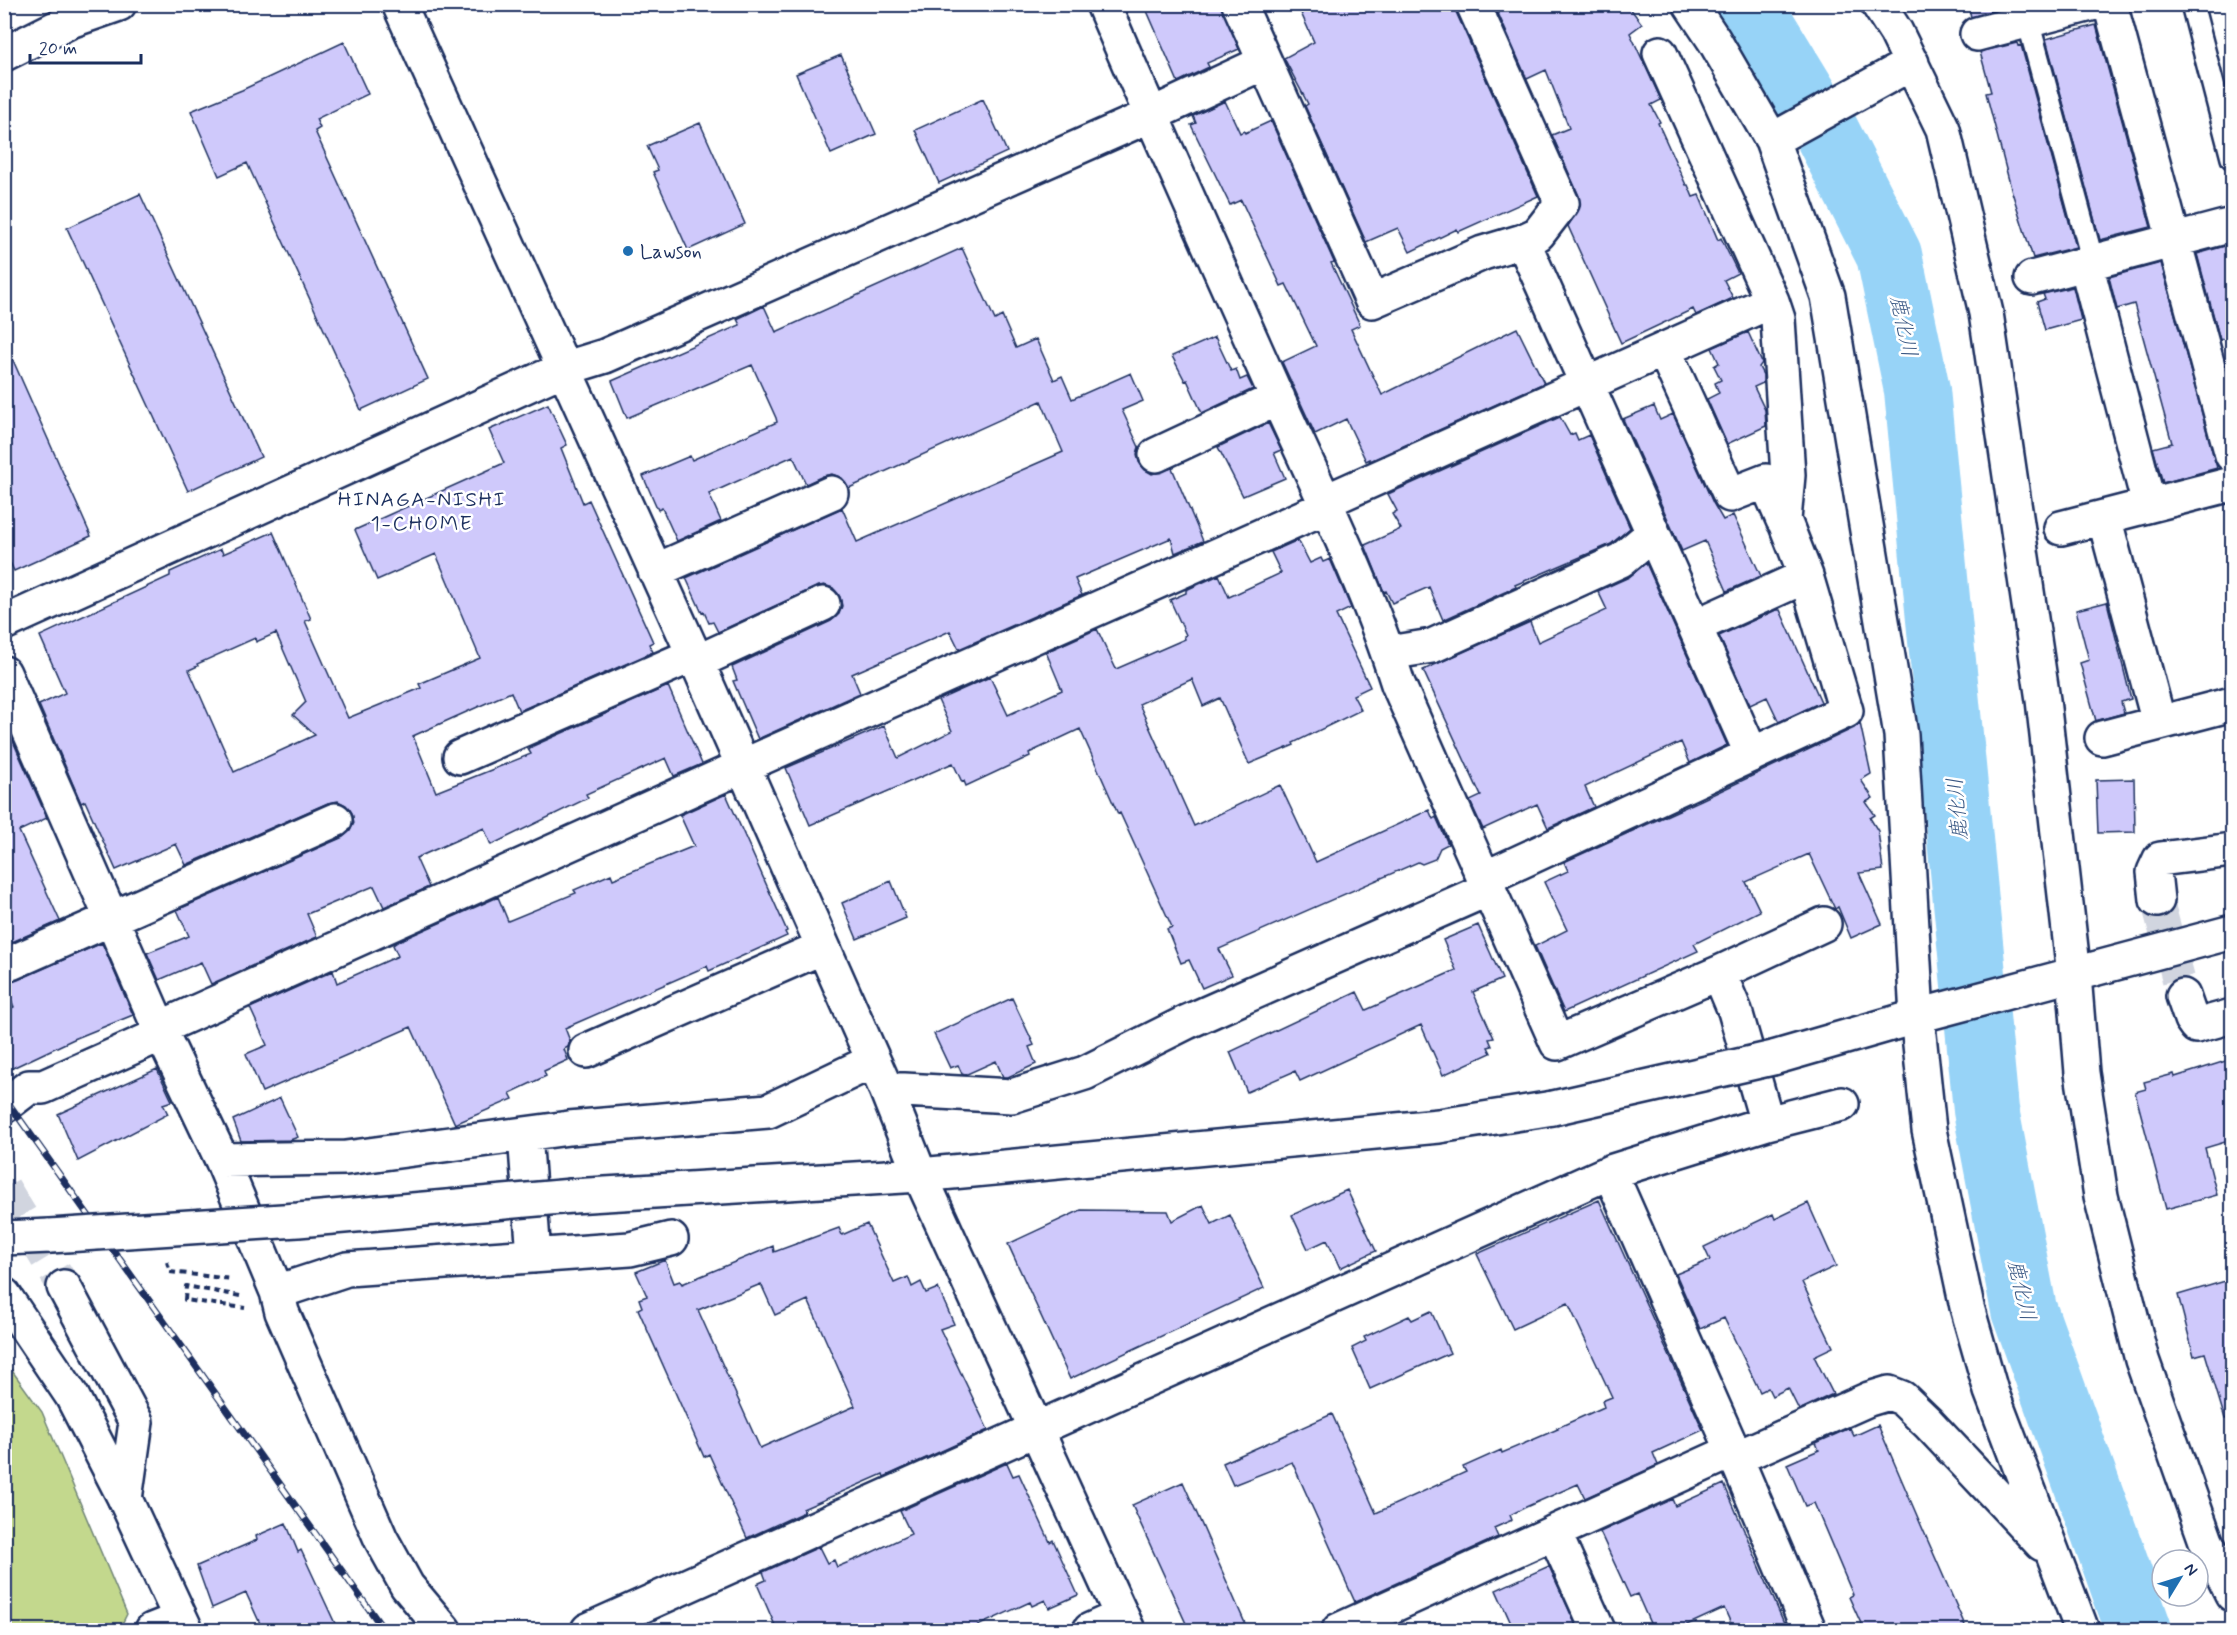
<svg xmlns="http://www.w3.org/2000/svg" width="2237" height="1635" viewBox="0 0 2237 1635" font-family="Mynerve,'Klee One',sans-serif">
	<rect width="100%" height="100%" fill="#fff"/>
	<filter id="ink" filterUnits="userSpaceOnUse"><feTurbulence type="fractalNoise" baseFrequency=".0167" numOctaves="2"/><feDisplacementMap in="SourceGraphic" scale="12" xChannelSelector="R" yChannelSelector="G"/><feConvolveMatrix kernelMatrix="1 2 1 2 8 2 1 2 1" color-interpolation-filters="sRGB"/></filter>
	<g filter="url(#ink)">
		<path fill="#c3d88d" stroke="#6f8476" stroke-width="1.5" d="M5,1361L42,1412L127,1614L119,1630H5Z"/>
		<g fill="none" stroke-linecap="round" stroke-linejoin="round">
			<path stroke="#97d3f7" stroke-width="66" d="M1749,4L1826,131L1889,255L1917,390L1986,1110L2024,1310L2139,1630"/>
		</g>
		<path fill="#cfc9fb" stroke="#1b2f5e" stroke-width="1.5" fill-rule="evenodd" d="M1144,4H1221L1239,49L1207,63L1209,67L1178,82Z
			M1297,4H1455L1456,12L1538,196L1458,232L1457,229L1410,252L1398,228L1366,242L1305,106L1308,104L1284,58L1314,42Z
			M1494,4H1627L1642,24L1630,33L1661,100L1651,105L1660,122L1658,123L1686,185H1688L1693,197L1699,195L1718,240L1721,238L1738,273L1724,280L1733,298L1696,315L1693,309L1621,343L1568,226L1580,206L1579,196L1552,135L1569,128L1546,70L1527,79Z
			M1968,4H2005L2006,7L1971,17Z
			M2096,25L2151,227L2100,240L2046,39Z
			M344,42L368,94L316,119L320,128L315,131L428,379L361,410L247,163L219,176L191,111L242,90Z
			M2017,43L2018,46L2021,45L2076,247L2033,258L2012,192L1986,93L1991,92L1980,52Z
			M841,55L876,134L831,154L796,74Z
			M983,99L1007,152L939,183L915,130Z
			M1225,101L1240,133L1244,131L1245,133L1271,121L1334,262L1331,263L1360,325L1351,329L1382,395L1517,328L1544,383L1370,461V459L1366,461L1346,419L1315,434L1282,362L1316,346L1286,284L1281,286L1241,200L1230,205L1191,125L1196,123L1193,116Z
			M700,123L745,224L688,250L653,172L658,170L647,146Z
			M140,194L261,457L188,491L67,228Z
			M2232,244V336L2220,340L2197,254Z
			M962,248L995,320L1002,316L1016,348L1036,339L1054,380L1062,376L1072,399L1131,373L1143,401L1122,410L1139,447L1137,454L1139,462L1145,470L1152,474L1172,468L1203,541L1175,553L1171,538L1075,579L1082,595L959,649L950,631L852,674L860,693L758,739L733,681L737,680L732,667L831,621L839,614L842,606L840,597L833,588L824,585L816,587L718,632L713,622L709,623L704,612L702,613L686,578L842,508L857,542L1063,452L1041,401L849,488L842,478L832,474L823,476L806,484L793,456L709,494L721,521L677,541L662,508L658,510L643,476L690,456L692,460L777,422L776,418L752,365L627,418L612,381L740,325L737,319L764,306L776,332Z
			M2161,263L2217,468L2163,483L2153,448L2172,443L2134,304L2117,309L2109,277Z
			M2073,287L2081,320L2045,330L2037,302L2045,299L2043,294Z
			M1748,332L1762,363L1759,367L1763,375V383L1754,387L1765,410L1766,426L1727,444L1707,399L1719,393L1715,383L1721,380L1714,366L1719,363L1712,348Z
			M1215,337L1231,371L1236,369L1240,380L1247,377L1253,389L1202,413L1187,380L1185,381L1172,356Z
			M4,340L91,536L14,571L4,549Z
			M548,404L567,445L561,448L583,503L589,500L653,642L649,644L653,652L519,711L511,692L413,736L436,792L531,754L528,749L533,746L668,686L702,764L674,776L666,758L586,794L588,798L491,845L484,828L416,858L429,887L384,907L374,886L307,914L317,937L211,984L201,962L159,980L147,953L189,936L177,910L343,837L350,831L354,823L352,813L346,805L338,801L328,803L186,865L176,844L116,870L85,801L81,803L39,705L65,693L40,636L170,576V572L221,549L223,554L273,532L311,619L305,621L348,718L421,688L419,684L480,658L436,554L377,580L355,530L504,463L489,430ZM276,633L306,702L293,715L315,735L234,772L189,670L198,666L197,664L255,638L256,642Z
			M1654,406L1660,420L1673,414L1713,503L1723,520L1733,515L1761,576L1727,591L1705,541L1682,551L1623,419Z
			M1560,417L1570,435L1575,433L1578,440L1589,435L1630,528L1611,544L1515,585L1516,587L1443,620L1429,587L1392,603L1386,591L1384,592L1365,545L1401,529L1392,514L1397,511L1388,494Z
			M1268,423L1281,450L1274,453L1285,478L1243,496L1218,447Z
			M1298,540L1310,563L1321,558L1323,562L1330,559L1351,608L1336,615L1370,687L1353,695L1361,710L1293,743L1294,745L1249,764L1220,698L1203,706L1192,679L1139,704L1194,826L1280,785L1316,862L1429,810L1433,819L1436,817L1448,844L1440,848L1435,859L1422,864L1418,862L1219,949L1232,975L1202,988L1189,960L1181,963L1167,929L1172,927L1120,813L1118,814L1080,729L1029,753L1030,756L966,786L964,781L962,782L953,763L810,825L786,768L884,726L898,758L952,731L938,700L990,677L1008,715L1062,690L1046,652L1097,629L1116,669L1185,639L1184,636L1186,635L1170,600L1186,593V590L1219,575L1229,597L1281,573L1271,552Z
			M1646,563L1727,745L1690,763L1681,742L1585,787L1594,807L1548,828L1537,804L1483,829L1470,801L1481,796L1423,670L1530,622L1538,642L1607,610L1598,591L1629,577Z
			M2107,602L2131,699L2121,702L2124,713L2096,721L2080,663L2089,660L2076,610Z
			M1776,610H1780L1821,702L1779,722L1767,697L1750,705L1719,636Z
			M4,721L47,818L19,831L60,921L12,942L4,925Z
			M1860,723L1871,774L1861,780L1873,798L1866,802L1875,815L1870,818L1878,831L1883,870L1859,873L1882,924L1851,938L1838,907L1835,909L1809,854L1746,882L1760,911L1694,944L1698,951L1564,1012L1535,946L1567,930L1544,882L1568,871L1564,862L1701,800L1854,728Z
			M2134,779L2135,832L2098,833L2096,780Z
			M726,794L787,931L785,932L787,936L709,971L707,966L565,1028L570,1041L568,1047L564,1049L568,1060L544,1071L546,1076L510,1093L513,1099L455,1124L411,1027L262,1092L246,1054L267,1045L250,1008L333,971L337,983L398,956L393,945L399,941L498,897L508,921L576,893L574,890L611,874L613,879L694,846L680,815Z
			M891,881L906,918L857,939L842,903Z
			M1478,925L1502,979L1473,992L1494,1038L1489,1039L1492,1046L1488,1047L1491,1053L1443,1075L1421,1025L1300,1081L1295,1071L1247,1092L1230,1052L1357,992L1366,1010L1456,970L1443,940Z
			M102,943L133,1015L74,1039L4,1072V1012L14,1007L5,985Z
			M1012,998L1034,1045L1029,1047L1036,1064L1008,1077H1003L996,1061L965,1075L962,1074L958,1065L950,1068L934,1034Z
			M2232,1059V1140L2205,1148L2217,1195L2166,1209L2135,1092L2146,1089L2144,1082L2174,1074L2175,1077Z
			M157,1069L172,1101L163,1104L168,1114L78,1161L58,1114Z
			M280,1098L298,1137L290,1140L241,1141L233,1120Z
			M1347,1190L1376,1251L1340,1268L1327,1240L1308,1249L1292,1215Z
			M1599,1200L1703,1430L1653,1453L1658,1465L1585,1498L1578,1484L1526,1507L1510,1515L1512,1520L1494,1528L1498,1537L1355,1602L1292,1462L1233,1485L1223,1463L1332,1414L1376,1513L1466,1472L1463,1467L1501,1450L1502,1453L1558,1429L1557,1428L1604,1407L1602,1401L1612,1397L1568,1303L1513,1329L1477,1254Z
			M1808,1203L1836,1266L1802,1282L1833,1347L1814,1356L1833,1394L1799,1410L1788,1388L1772,1396L1768,1388L1760,1392L1724,1318L1700,1329L1676,1274L1710,1260L1704,1247L1773,1214L1775,1219Z
			M1203,1205L1212,1224L1230,1215L1264,1288L1070,1379L1008,1244L1081,1210L1168,1211L1172,1221Z
			M867,1224L894,1283L908,1277L912,1287L921,1282L926,1293L938,1288L954,1324L940,1329L988,1430L884,1477L883,1474L803,1509L804,1512L747,1538L709,1454L704,1457L638,1309L642,1307L639,1299L647,1296L636,1272L665,1260L674,1283L680,1281L682,1284L773,1246L774,1252L839,1228L842,1235ZM761,1284L775,1315L808,1300L855,1406L760,1448L698,1310Z
			M2232,1279V1418L2225,1419L2205,1353L2194,1356L2178,1295Z
			M1431,1311L1450,1353L1370,1389L1352,1348L1366,1341L1364,1337L1409,1316L1412,1320Z
			M1878,1425L1921,1525L1967,1630H1864L1849,1597L1853,1595L1814,1503L1805,1506L1787,1464L1819,1450L1816,1443L1850,1428L1854,1436Z
			M1007,1463L1013,1476L1019,1474L1050,1542L1053,1540L1078,1595L1049,1608L1045,1600L1032,1606L1030,1602L969,1630H777L757,1584L766,1580L763,1572L819,1547L827,1563L834,1560L837,1567L866,1555L911,1534L900,1511Z
			M1183,1482L1248,1630H1189L1132,1505Z
			M1724,1484L1787,1630H1734L1724,1608L1676,1630H1653L1637,1594L1630,1597L1600,1532L1672,1499L1675,1506Z
			M286,1523L298,1552L301,1550L338,1630H263L246,1593L212,1608L197,1566L257,1540L256,1536Z
			M1549,1566L1578,1630H1514L1496,1590Z"/>
		<g fill="none" stroke-linecap="round" stroke-linejoin="round">
			<path stroke="#d1d5df" stroke-width="33" stroke-dasharray="33 16" stroke-linecap="butt" d="M2157,900L2183,996
				M4,1188L64,1287"/>
			<g stroke="#1b2f5e" stroke-width="26">
				<path id="lane" d="M2192,4L2232,158
					M2028,21L2093,262"/>
			</g>
			<g stroke="#1b2f5e" stroke-width="38">
				<path id="street" d="M399,4L697,662L886,1089L920,1175L1128,1630
					M1239,4L1372,301L1483,253L1523,241
					M1473,4L1562,203L1538,234L1523,241L1752,755
					M1690,4L1714,40L1772,140L1828,296L1901,735L1917,1016L1929,1130L1967,1307L1991,1391L2082,1630
					M1878,4L1896,32L1943,129L1986,313L2043,700L2074,975L2082,1073L2101,1196L2142,1360L2206,1541L2232,1594
					M2110,4L2232,455
					M1977,34L2091,4
					M4,54L70,21L119,4
					M1772,140L1912,63
					M2086,264L2149,505
					M2032,278L2232,225
					M1664,350L1730,495L1766,481L1783,520
					M1156,455L1278,398
					M1326,501L1772,301
					M2104,517L2159,723
					M2061,528L2232,484
					M655,571L831,493
					M1711,619L1806,576
					M4,623L563,369L605,356L1151,115L1265,62
					M1388,653L1432,646L1621,560L1653,533
					M697,662L823,604
					M4,673L162,1034L222,1160L277,1292L282,1312L381,1539L407,1586L444,1630
					M2102,738L2232,704
					M460,757L693,655
					M1483,879L1846,711L1806,576L1784,520L1788,475L1778,319L1772,301L1660,53
					M2157,900L2154,872L2160,859L2232,850
					M11,963L335,820
					M1719,973L1824,924
					M2183,996L2191,1019L2196,1026L2232,1016
					M160,1028L743,766L1328,506
					M586,1051L823,947
					M886,1089L1012,1096L1085,1073L1187,1022L1488,889
					M4,1106L29,1087H43L162,1034
					M1767,1123L1842,1104
					M525,1134L534,1256
					M222,1160L346,1158L569,1128L768,1111L873,1061
					M64,1287L136,1422L125,1499
					M277,1292L347,1269L630,1249L671,1239
					M1733,1451L1809,1630
					M1736,1458L1869,1399L1889,1393L1902,1398L1928,1423L2042,1544
					M1554,1532L1598,1630
					M152,1630L180,1619
					M588,1630L1610,1172L1767,1123L1735,1011L1719,973L1557,1043L1398,684C1366,584 1319,490 1276,395C1218,265 1159,135 1103,4
					M1090,1630L1121,1616
					M1339,1630L1733,1451L1610,1172"/>
			</g>
			<g stroke="#1b2f5e" stroke-width="38">
				<path id="secondary" d="M1773,1058L1929,1013L2232,932
					M572,1196L920,1175L1439,1126L1553,1108
					M4,1238L50,1236
					M4,1295L72,1396L125,1499L186,1630"/>
			</g>
			<path stroke="#1b2f5e" stroke-width="4" stroke-dasharray="6 4.5" stroke-linecap="butt" d="M167,1262L170,1272L232,1279
				M240,1296L186,1286L185,1300L245,1308"/>
			<use href="#lane" stroke="#fff" stroke-width="21"/>
			<use href="#street" stroke="#fff" stroke-width="33"/>
			<use href="#secondary" stroke="#fff" stroke-width="33"/>
			<g stroke="#1b2f5e" stroke-width="7">
				<path id="rail" d="M4,1097L384,1630"/>
			</g>
			<use href="#rail" stroke="#fff" stroke-width="4.5" stroke-dasharray="14" stroke-linecap="butt"/>
			<g stroke="#1b2f5e" stroke-width="38" stroke-linecap="butt">
				<path id="secondary-bridge" d="M1553,1108L1773,1058
					M50,1236L298,1220L572,1196"/>
			</g>
			<use href="#secondary-bridge" stroke="#fff" stroke-width="33"/>
		</g>
	</g>
	<circle fill="#1f6fb2" stroke="#fff" stroke-width="2" cx="628" cy="251" r="6"/>
	<g text-anchor="middle" stroke-width="5" stroke-linejoin="round" paint-order="stroke">
		<g font-size="20" fill="#1b2f5e" stroke="#fff" text-anchor="start">
			<text x="640" y="258">Lawson</text>
		</g>
		<g font-size="21" font-style="italic" fill="#3a5884" stroke="#fff">
			<text transform="translate(1904 326) rotate(78)" y="7">鹿化川</text>
			<text transform="translate(1957 809) rotate(-95)" y="7">鹿化川</text>
			<text transform="translate(2022 1290) rotate(77)" y="7">鹿化川</text>
		</g>
		<g font-size="21" letter-spacing="1.5" fill="#1b2f5e" stroke="#fff">
			<text x="422" y="506">HINAGA-NISHI<tspan x="422" dy="24">1-CHOME</tspan></text>
		</g>
	</g>
	<rect width="2237" height="1635" fill="none" stroke="#fff" stroke-width="24"/>
	<rect x="12" y="12" width="2213" height="1611" fill="none" stroke="#1b2f5e" stroke-width="2" filter="url(#ink)"/>
	<g transform="translate(2180 1578) rotate(52)"><circle r="28" fill="#ffffff" stroke="#a4acbf" stroke-width="1.5"/>
	<path d="M0-4.5L10 22L0 15L-10 22Z" fill="#1f6fb2"/>
	<text y="-9" font-size="16" font-weight="bold" text-anchor="middle" fill="#1b2f5e">N</text>
	</g>
	<path d="M30 54v9h111v-9" fill="none" stroke="#1b2f5e" stroke-width="3"/>
	<text x="39" y="54" font-size="18" fill="#1b2f5e" stroke="#ffffff" stroke-width="4.5" paint-order="stroke">20 m</text>
</svg>
